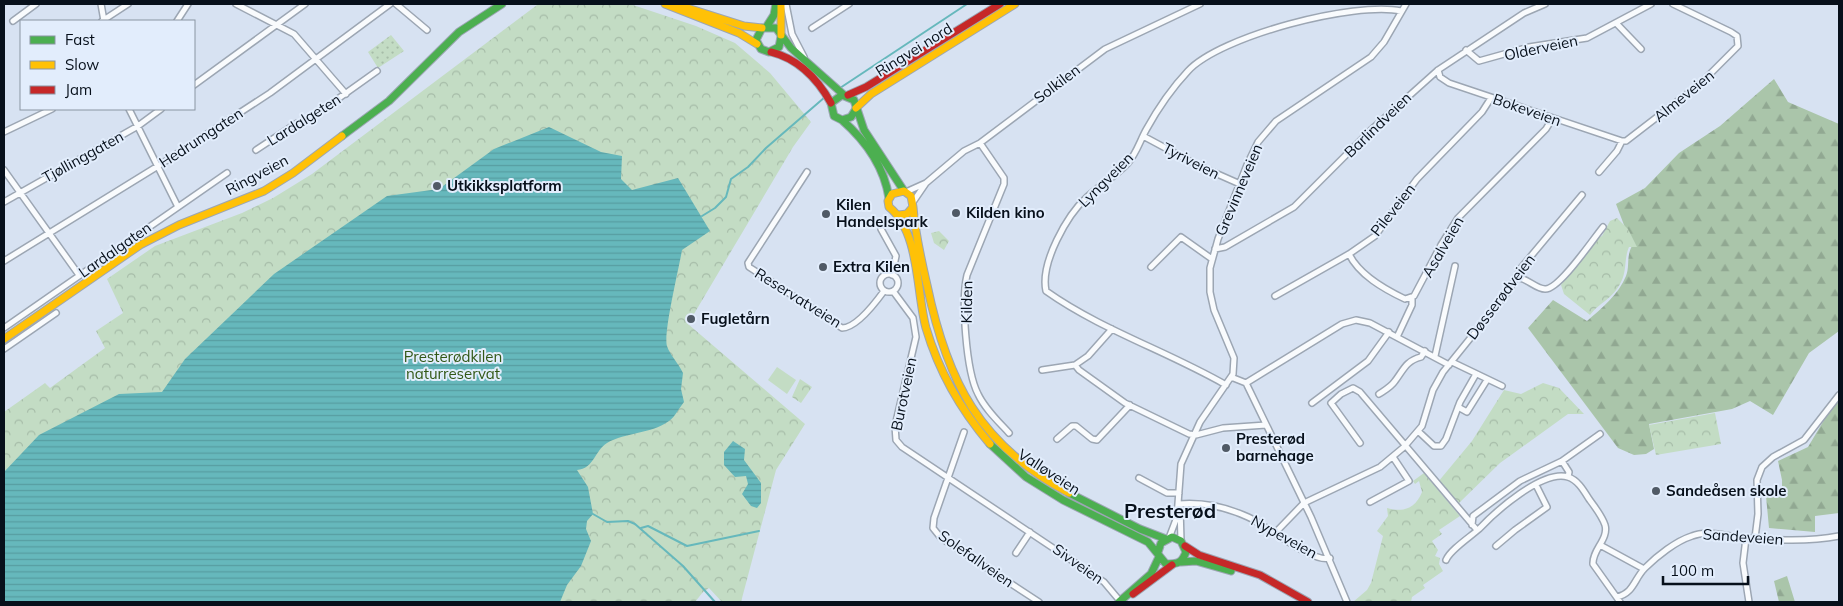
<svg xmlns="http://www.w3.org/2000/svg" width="1843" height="606" viewBox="0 0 1843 606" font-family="Mulish,sans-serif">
	<defs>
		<pattern id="grass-dots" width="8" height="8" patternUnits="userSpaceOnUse" patternTransform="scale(1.25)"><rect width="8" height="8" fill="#c3dcc4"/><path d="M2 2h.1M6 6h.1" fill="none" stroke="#a6bca8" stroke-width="1.8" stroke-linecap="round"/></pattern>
		<pattern id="forest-firs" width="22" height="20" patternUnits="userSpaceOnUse" patternTransform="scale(1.25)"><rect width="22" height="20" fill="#aac5aa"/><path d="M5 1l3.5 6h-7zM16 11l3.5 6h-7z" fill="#91a892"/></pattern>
		<pattern id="park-crowns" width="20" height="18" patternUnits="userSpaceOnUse" patternTransform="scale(1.25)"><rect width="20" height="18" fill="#c3dcc4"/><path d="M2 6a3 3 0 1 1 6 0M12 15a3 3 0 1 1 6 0" fill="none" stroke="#a6bca8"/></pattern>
		<pattern id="water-rules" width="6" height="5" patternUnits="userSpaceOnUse" patternTransform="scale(1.25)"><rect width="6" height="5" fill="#66b8bc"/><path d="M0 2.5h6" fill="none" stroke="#579da1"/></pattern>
	</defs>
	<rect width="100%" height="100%" fill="#d7e2f2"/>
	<path fill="url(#grass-dots)" d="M391,35L404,51L378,68L368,52Z"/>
	<path fill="url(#forest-firs)" d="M1774,79L1788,102L1839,124V331L1809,353L1773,415L1750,401L1732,409L1649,424L1654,449L1646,454L1634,455L1618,448L1528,328L1553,300L1587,321C1601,309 1619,294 1626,276C1630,266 1626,257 1632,246L1616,204L1645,188L1679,153L1720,126Z
		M1839,399V513L1815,516V532L1769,528L1766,496L1782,493V480L1778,461L1808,447L1833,405Z
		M1787,576L1795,602H1779L1774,581Z"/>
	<path fill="url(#park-crowns)" d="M542,4H630L696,26L735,43L770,73L811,122L793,147L688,324L805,424L776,470L741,602H722L709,588L703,592L695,602H4V412L45,383L50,388L105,348L96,331L123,313L107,279L155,246L242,213L273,198L312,174L537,5Z
		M1617,218L1628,229L1637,247H1629C1624,258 1627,271 1621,282C1613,299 1600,302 1590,315L1564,294L1561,285L1593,240L1602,236L1610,221Z
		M939,231L949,241L944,250L934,243L931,233Z
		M800,379L812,387L801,403L792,397Z
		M1543,383L1559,388L1584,414H1568L1500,463L1458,504L1438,482L1472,441L1504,390L1521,394Z
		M1715,413L1721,444L1656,455L1649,425Z
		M1424,473L1460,516L1439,530L1442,534L1432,541L1438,550L1435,556L1440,558L1439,564L1443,571L1423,585L1425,588L1412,597L1411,602H1353L1367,590L1371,583L1383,536L1377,531L1388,516L1387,508C1403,513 1416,508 1422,492L1419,481L1415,484L1413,481Z"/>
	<path fill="#c3dcc4" d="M777,367L796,380L787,394L768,380Z"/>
	<path fill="url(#water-rules)" d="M549,127L601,152L622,156L621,179L632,190L678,178L710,231L682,250C679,268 663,334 667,346C670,355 679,364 683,373L681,389L684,402C679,408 675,417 669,421C651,434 626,432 607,443C595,450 594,469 577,470L588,487L593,514L587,521L586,529L591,541L581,566L567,585L560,602H4V472L39,435L119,394L162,392L185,359L274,274L387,196L439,189L494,149Z
		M733,441L745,449L744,460L761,483V503L757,508L751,506L742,494L748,484L746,476L735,477L724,465V452Z"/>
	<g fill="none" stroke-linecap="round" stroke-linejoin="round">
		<path stroke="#66b8bc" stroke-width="2" d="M840,88L967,4
			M702,216L715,208L726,197L731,179L748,167L766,148L825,97
			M593,514L607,522L628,521L635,524L683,566L715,602
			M641,528L648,526L687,546L759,531"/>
		<g stroke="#9ca6b3" stroke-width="8">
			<path id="street" d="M101,4L104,21
				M236,4L294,34L346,94
				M396,4L427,30
				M786,4L792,34L804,57
				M13,21L36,4
				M102,21L128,4
				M177,21L188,4
				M1617,24L1641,49
				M812,28L849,4
				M1466,50L1479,61L1529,47L1587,38L1651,4
				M1438,70L1440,77L1449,83L1622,141
				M194,85L305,4
				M129,109L178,207
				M4,132L52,109
				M1143,136L1197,165L1240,184
				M1622,141H1626L1700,84L1738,46L1737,36L1731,32L1673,4
				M980,143L1004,178V184L967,275C961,300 966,371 978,394C985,409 998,421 1009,433
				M256,150L297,123H304L377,71
				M4,170L79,275
				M807,172L748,263L749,267L842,328C856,328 876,302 884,291
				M1599,172L1617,151L1622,141
				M926,183L964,151L980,143L1105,49L1200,4
				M906,192L926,183L913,202
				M4,202L138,126L161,109
				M881,223V229L896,256L892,275
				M1215,249L1225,247L1294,207L1371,130L1438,70L1524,13L1545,4
				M1349,254C1359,275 1384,289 1405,299L1414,296L1441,245L1458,218L1546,129L1552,119
				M4,261L158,166L270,93L390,4
				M1151,267L1181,237L1212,259
				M880 283a9 9 0 1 1 18 0a9 9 0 1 1-18 0Z
				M1516,277C1527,278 1536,289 1545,289C1559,290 1593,239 1603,227
				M893,291L913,318L916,337L895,426L896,440L902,447L1104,582L1120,601
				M1275,296L1349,254L1375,236L1417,179L1482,112L1491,98
				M4,328L227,173
				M1397,337L1412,305V297
				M4,349L56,313
				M1435,356L1455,266
				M1452,362L1502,386
				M1075,365L1079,370L1125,403L1189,434L1196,435L1223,428L1266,425
				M1042,370L1075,365L1088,356L1112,329
				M1231,377L1246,383L1342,324L1356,320L1370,323L1449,365
				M1246,383L1311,517L1347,602
				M1226,385C1167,351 1101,330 1046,291C1040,263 1067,215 1087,197C1100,185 1116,176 1128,163C1136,154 1140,141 1146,130C1157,110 1172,88 1188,71C1220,36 1355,1 1401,11
				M1379,394C1385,390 1391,387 1395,381C1404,369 1406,361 1421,357L1425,351
				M1312,403L1368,361L1389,332
				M1458,407L1467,412L1487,380
				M1418,431L1434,446H1441L1446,439L1460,402L1476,374
				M964,432L934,518L933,528L941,538L1039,602
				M1057,439L1072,426H1076L1092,439L1097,440L1130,405
				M1360,443L1331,403L1341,394L1353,388L1360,392L1477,530
				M1562,461L1600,434
				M1139,478L1167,493H1179
				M1370,502L1409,481L1393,457
				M1179,504C1203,502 1226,507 1248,517C1266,525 1313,564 1330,558
				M1180,506L1181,541
				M1472,525L1473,516L1520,481L1562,461L1569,472L1568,477
				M1276,532L1304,503L1380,467L1404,447L1422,426L1433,390L1443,372L1510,289L1521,268L1582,195
				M1169,538L1177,517L1181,464L1200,422L1233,374L1234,358L1214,310L1210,292V268L1218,239L1247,165L1258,142L1276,121L1371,57L1384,42L1406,4
				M1746,538L1743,563L1749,602
				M1755,538L1758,514L1757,480L1762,467L1773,457L1804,440L1839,395
				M1600,545L1644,569
				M1496,546L1515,530L1547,507L1536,485
				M1016,553L1030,532
				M1446,560C1450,550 1470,537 1479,529C1495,512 1543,469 1568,477C1578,480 1584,491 1589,499C1595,507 1602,516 1605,525C1609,539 1592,550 1593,564L1620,602
				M1617,597C1634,593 1634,579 1645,568C1657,556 1676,541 1692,536C1708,529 1728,537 1745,538C1776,540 1808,542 1839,536"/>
		</g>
		<g stroke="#9ca6b3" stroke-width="9">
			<path id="fast" d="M767,26L774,15L776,4
				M781,37L779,47L769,52L761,49L756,40L762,28H776L791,48L844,95
				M856,109L851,117L842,120L834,116L831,103L842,95L854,100L864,130L904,191
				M842,120C866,141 884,166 889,198
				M342,136L389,101L459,32L502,4
				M990,444L1026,477L1063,500L1148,542L1166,564C1178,564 1182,563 1186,552L1181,541L1172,537L1161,543L1158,552
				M1069,493L1140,529L1166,539
				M1181,562L1196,561L1231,571
				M1119,602L1151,574L1159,557"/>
		</g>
		<g stroke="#9ca6b3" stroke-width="9">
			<path id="slow" d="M665,4L739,33L757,44
				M781,4V35
				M678,5L744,26L762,28
				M856,108L871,94L1015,4
				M913,207C915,234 921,259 927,285C947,381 979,445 1069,493
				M899,215L907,214L913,207L911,196L904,191L892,194L888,201L889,207C920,232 916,291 926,328C939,372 960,409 990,444
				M4,339L140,245L179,225L264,191L293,173L342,136"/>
		</g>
		<g stroke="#9ca6b3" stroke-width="9">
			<path id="jam" d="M771,52C799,59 817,78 831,103
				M848,95L866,87L1000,4
				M1185,546L1199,555L1260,575L1308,602
				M1133,594L1172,565"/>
		</g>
		<use href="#street" stroke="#f9fbfd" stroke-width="5"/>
		<use href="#fast" stroke="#4caf50" stroke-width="7"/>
		<use href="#slow" stroke="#ffc107" stroke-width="7"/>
		<use href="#jam" stroke="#c62828" stroke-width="7"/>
	</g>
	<g fill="#505a66" stroke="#e2edfc" stroke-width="2">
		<circle cx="437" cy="186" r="5"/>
		<circle cx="956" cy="213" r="5"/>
		<circle cx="826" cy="214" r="5"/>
		<circle cx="823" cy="267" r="5"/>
		<circle cx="691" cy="319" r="5"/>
		<circle cx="1226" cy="448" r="5"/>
		<circle cx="1656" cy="491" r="5"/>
	</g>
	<g text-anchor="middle" stroke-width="4" stroke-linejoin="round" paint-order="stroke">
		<g font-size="15" fill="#07101b" stroke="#e2edfc">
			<text transform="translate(1541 48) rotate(-12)" y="5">Olderveien</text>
			<text transform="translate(914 50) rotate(-32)" y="5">Ringvei nord</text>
			<text transform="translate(1057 84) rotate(-37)" y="5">Solkilen</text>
			<text transform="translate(1684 96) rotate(-39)" y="5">Almeveien</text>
			<text transform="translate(1527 110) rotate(19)" y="5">Bokeveien</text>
			<text transform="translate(304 120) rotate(-32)" y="5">Lardalgeten</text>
			<text transform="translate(1378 125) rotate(-44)" y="5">Barlindveien</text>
			<text transform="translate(201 138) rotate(-33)" y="5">Hedrumgaten</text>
			<text transform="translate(83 157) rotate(-29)" y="5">Tjøllinggaten</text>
			<text transform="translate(1191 161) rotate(27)" y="5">Tyriveien</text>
			<text transform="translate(257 175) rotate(-28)" y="5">Ringveien</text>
			<text transform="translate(1106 180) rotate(-45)" y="5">Lyngveien</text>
			<text transform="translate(1239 190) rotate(-67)" y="5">Grevinneveien</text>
			<text transform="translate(1393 210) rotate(-52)" y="5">Pileveien</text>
			<text transform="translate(1443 247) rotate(-60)" y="5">Asalveien</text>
			<text transform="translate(115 250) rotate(-35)" y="5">Lardalgaten</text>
			<text transform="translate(1501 297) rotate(-53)" y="5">Døsserødveien</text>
			<text transform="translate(798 298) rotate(32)" y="5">Reservatveien</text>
			<text transform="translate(967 302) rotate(-89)" y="5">Kilden</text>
			<text transform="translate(904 394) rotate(-78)" y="5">Burotveien</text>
			<text transform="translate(1049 472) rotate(33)" y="5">Valløveien</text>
			<text transform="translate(1284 537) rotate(29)" y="5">Nypeveien</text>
			<text transform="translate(1743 537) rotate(4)" y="5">Sandeveien</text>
			<text transform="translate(976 559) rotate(35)" y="5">Solefallveien</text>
			<text transform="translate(1078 564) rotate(35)" y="5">Sivveien</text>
		</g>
		<g font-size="15" font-weight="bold" fill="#07101b" stroke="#e2edfc" text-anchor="start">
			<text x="447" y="191">Utkikksplatform</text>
			<text x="836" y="210">Kilen<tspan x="836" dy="17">Handelspark</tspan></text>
			<text x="966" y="218">Kilden kino</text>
			<text x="833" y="272">Extra Kilen</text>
			<text x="701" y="324">Fugletårn</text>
			<text x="1236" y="444">Presterød<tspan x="1236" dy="17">barnehage</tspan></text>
			<text x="1666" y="496">Sandeåsen skole</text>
		</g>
		<g font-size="15" fill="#325817" stroke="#e2edfc">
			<text x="453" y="362">Presterødkilen<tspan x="453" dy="17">naturreservat</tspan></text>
		</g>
		<g font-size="20" font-weight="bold" fill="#07101b" stroke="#e2edfc">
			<text x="1170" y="518">Presterød</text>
		</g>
	</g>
	<rect width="1843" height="606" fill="none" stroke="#07101b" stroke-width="10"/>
	<rect x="20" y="20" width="175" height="90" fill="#e2edfc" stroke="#8a95a2"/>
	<rect x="30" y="36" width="25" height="8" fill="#4caf50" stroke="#8a95a2"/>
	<text x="65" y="45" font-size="15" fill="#07101b">Fast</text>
	<rect x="30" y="61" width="25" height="8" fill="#ffc107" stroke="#8a95a2"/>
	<text x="65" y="70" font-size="15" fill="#07101b">Slow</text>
	<rect x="30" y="86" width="25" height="8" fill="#c62828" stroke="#8a95a2"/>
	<text x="65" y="95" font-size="15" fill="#07101b">Jam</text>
	<path d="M1663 576v8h85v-8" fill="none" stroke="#07101b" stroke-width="2.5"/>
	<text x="1670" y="576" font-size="15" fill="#07101b" stroke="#e2edfc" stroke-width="4" paint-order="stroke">100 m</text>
</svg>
